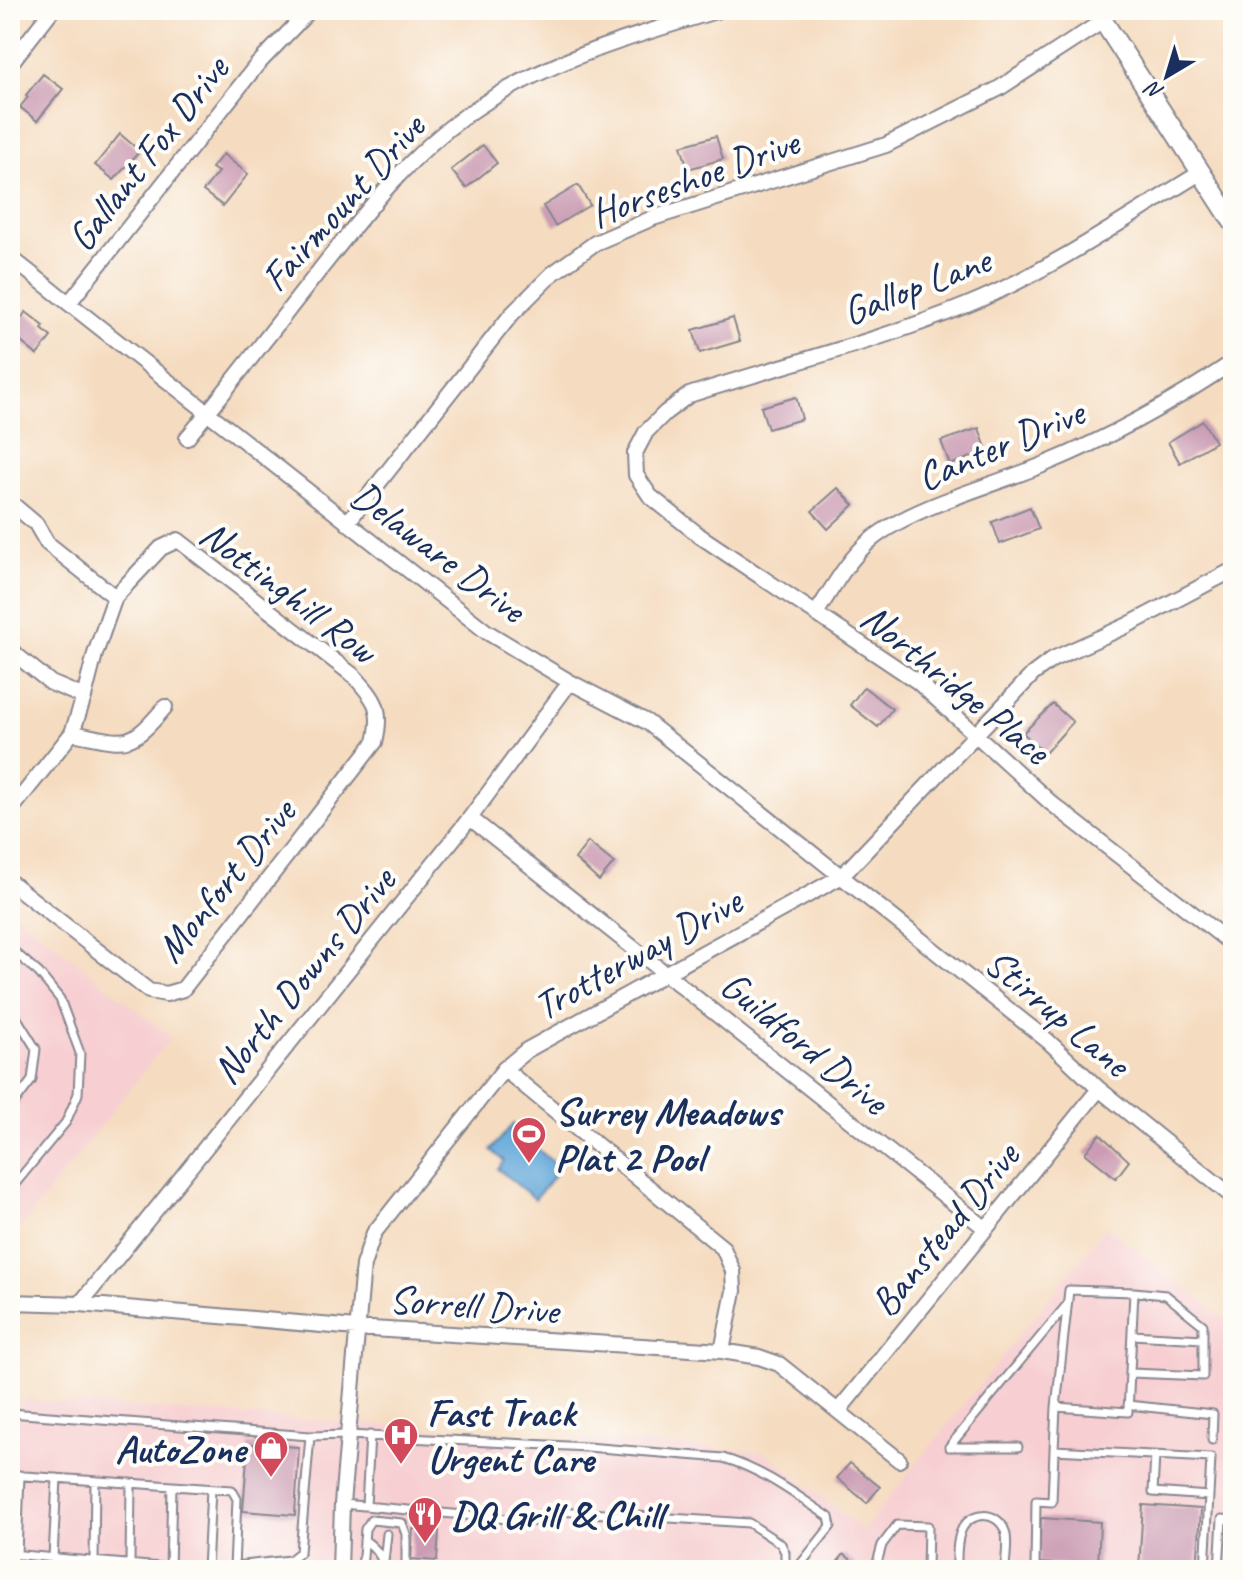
<svg xmlns="http://www.w3.org/2000/svg" width="1243" height="1580" viewBox="0 0 1243 1580" font-family="Caveat,sans-serif">
	<rect width="100%" height="100%" fill="#fdfcf7"/>
	<filter id="ink" filterUnits="userSpaceOnUse"><feTurbulence type="fractalNoise" baseFrequency=".0125" numOctaves="2"/><feDisplacementMap in="SourceGraphic" scale="16" xChannelSelector="R" yChannelSelector="G"/><feConvolveMatrix kernelMatrix="1 2 1 2 8 2 1 2 1" color-interpolation-filters="sRGB"/></filter>
	<filter id="wash" filterUnits="userSpaceOnUse"><feTurbulence type="fractalNoise" baseFrequency=".006" numOctaves="4" result="noise"/><feDisplacementMap in="SourceGraphic" scale="32" xChannelSelector="R" yChannelSelector="G"/><feGaussianBlur stdDeviation="1.8" result="paint"/><feColorMatrix in="noise" values="0 0 0 0 0 0 0 0 0 0 0 0 0 0 0 0 0 1.4 0 .05"/><feComposite in="paint" operator="in"/></filter>
	<g filter="url(#wash)">
		<rect width="100%" height="100%" fill="#f5dbbf"/>
		<path fill="#f7cfd2" d="M10,909L171,1037L10,1241Z
			M1106,1227L1233,1325V1570H10V1399L765,1452L863,1530Z"/>
		<path fill="#65a9da" stroke="#406c9c" stroke-width="2" d="M513,1124L524,1133L522,1136L560,1168L535,1199L498,1169L504,1161L491,1150Z"/>
		<g id="blocks">
			<path fill="#cb9cb4" d="M43,74L63,89L37,121L20,107L28,97L26,95Z
				M120,134L140,151L114,180L95,165Z
				M716,136L723,159L688,169L681,146Z
				M483,145L497,163L466,188L451,170Z
				M223,154L248,174L223,206L203,191L218,172L212,168Z
				M578,185L590,205L555,226L543,206Z
				M26,312L44,326L42,329L51,337L37,355L10,333Z
				M733,318L740,341L700,353L693,330Z
				M796,397L802,419L768,429L761,407Z
				M1203,421L1215,442L1180,463L1168,442Z
				M979,428L987,451L950,465L941,441Z
				M838,488L854,505L828,529L812,511Z
				M1030,507L1039,529L1000,544L992,522Z
				M864,687L892,709L878,727L850,705Z
				M1053,704L1073,722L1045,753L1023,733Z
				M588,842L614,863L599,881L575,859Z
				M1100,1134L1129,1161L1116,1178L1085,1153Z
				M248,1444L299,1447L295,1515L243,1511Z
				M850,1463L880,1487L867,1503L837,1478Z
				M1143,1505L1201,1509L1197,1570L1139,1569Z
				M1041,1518L1100,1522L1098,1567L1039,1563Z
				M413,1529L439,1531L437,1561L411,1559Z
				M844,1554L855,1563L849,1570H831Z"/>
		</g>
	</g>
	<g filter="url(#ink)">
		<use href="#blocks" fill-opacity="0" stroke="#88858e" stroke-width="2"/>
		<g fill="none" stroke-linecap="round" stroke-linejoin="round">
			<g stroke="#88858e" stroke-width="11">
				<path id="service" d="M10,948L39,973L60,999L80,1053L78,1094L66,1122L10,1190
					M10,1007L36,1049L32,1080L10,1109
					M1132,1335L1203,1339
					M1131,1373L1203,1376V1325L1166,1295L1134,1292
					M1128,1405L1213,1414L1212,1440
					M10,1413L310,1436
					M949,1447L1065,1307
					M949,1447H1018
					M1054,1450L1056,1407L1128,1412L1134,1292L1069,1290L1056,1407
					M1155,1455L1153,1492L1209,1496
					M10,1475L232,1490L237,1499L234,1568
					M342,1504L542,1522L558,1511L749,1523L781,1544L785,1552V1570
					M366,1506L370,1435
					M364,1540C375,1547 383,1556 384,1570
					M10,1554L196,1570
					M17,1555L20,1475
					M53,1558L57,1478
					M94,1561L95,1481
					M384,1562L387,1534
					M130,1564L131,1483
					M234,1566L290,1560L300,1552L310,1436L348,1435L587,1447L723,1458C762,1469 796,1495 829,1517L831,1526L796,1570
					M170,1570L172,1486
					M207,1570L211,1489
					M362,1570L365,1529L371,1520L402,1523L406,1534V1570
					M875,1570L882,1545L897,1525L928,1526L927,1570
					M957,1570C957,1558 956,1543 961,1531C969,1511 998,1510 1005,1531C1009,1542 1005,1558 1005,1570
					M1035,1570L1036,1501L1052,1502L1054,1450L1211,1458L1205,1570
					M1219,1570L1222,1519L1233,1520"/>
			</g>
			<g stroke="#88858e" stroke-width="18">
				<path id="minor" d="M10,64L52,10
					M1200,173C1124,219 1050,271 967,305C877,342 782,365 689,395L665,413L646,432L635,453L636,475L650,496L700,536L918,682L1051,803L1233,945
					M10,257L487,632L570,682L647,722L1048,1041L1099,1089L1233,1197
					M69,303L256,66L310,10
					M187,438C232,383 275,327 319,271C364,214 408,156 468,114C543,61 633,36 719,10
					M10,502L36,524L47,543L115,597
					M347,523L511,315L552,274L595,243L653,218L886,145L998,89L1103,21
					M817,612C833,587 848,559 872,539C913,506 995,485 1045,464C1111,437 1175,401 1233,362
					M10,650L51,683L84,697L72,733
					M10,811L72,733C126,743 128,751 165,707
					M470,818L985,1228
					M10,882L149,991L166,994L183,989L375,742C383,709 376,700 354,676L178,540L161,548L115,597L95,654L84,697
					M504,1069L723,1248L733,1271L734,1291L722,1351
					M10,1302L80,1304L356,1328L722,1351L759,1357L779,1364L899,1460
					M80,1304L470,818L570,682
					M839,1410L1099,1089
					M340,1570L342,1504L363,1265L374,1233L504,1069L527,1050L842,876L1033,674L1053,659L1126,626L1233,570"/>
			</g>
			<g stroke="#88858e" stroke-width="22">
				<path id="tertiary" d="M1096,10L1233,222"/>
			</g>
			<use href="#service" stroke="#fff" stroke-width="7"/>
			<use href="#minor" stroke="#fff" stroke-width="14"/>
			<use href="#tertiary" stroke="#fff" stroke-width="18"/>
		</g>
	</g>
	<defs>
		<g id="stadium-pin" transform="scale(1.8)"><path d="M0 17L-7.5 6A9.5 9.5 0 1 1 7.5 6Z" fill="#d1495b" stroke="#fdfcf7"/><path d="M0-5a6.5 5 0 1 0 0 10a6.5 5 0 1 0 0-10ZM-3.5-1.8h7v3.6h-7Z" fill="#fff"/></g>
		<g id="hospital-pin" transform="scale(1.8)"><path d="M0 17L-7.5 6A9.5 9.5 0 1 1 7.5 6Z" fill="#d1495b" stroke="#fdfcf7"/><path d="M-5-5h3v3.5h4V-5h3V5h-3V1.5h-4V5h-3Z" fill="#fff"/></g>
		<g id="shop-pin" transform="scale(1.8)"><path d="M0 17L-7.5 6A9.5 9.5 0 1 1 7.5 6Z" fill="#d1495b" stroke="#fdfcf7"/><path d="M-5-2.5h2.3a2.7 3.5 0 0 1 5.4 0H5L5.5 6h-11ZM-1.5-2.5h3a1.5 2.3 0 0 0-3 0Z" fill="#fff"/></g>
		<g id="restaurant-pin" transform="scale(1.8)"><path d="M0 17L-7.5 6A9.5 9.5 0 1 1 7.5 6Z" fill="#d1495b" stroke="#fdfcf7"/><path d="M-5-6h1v4h1v-4h1v4h1v-4h1v5L-1.5 .5V6h-2V.5L-5-1ZM5-6V6H3V1.5H1.5Q1.5-4 5-6Z" fill="#fff"/></g>
	</defs>
	<g fill-rule="evenodd">
		<use href="#stadium-pin" x="529" y="1134"/>
		<use href="#hospital-pin" x="401" y="1435"/>
		<use href="#shop-pin" x="271" y="1448"/>
		<use href="#restaurant-pin" x="425" y="1514"/>
	</g>
	<g text-anchor="middle" stroke-width="8" stroke-linejoin="round" paint-order="stroke">
		<g font-size="40" fill="#1b2f5e" stroke="#fdfcf7">
			<text transform="translate(147 153) rotate(-52)" y="14">Gallant Fox Drive</text>
			<text transform="translate(694 177) rotate(-20)" y="14">Horseshoe Drive</text>
			<text transform="translate(342 202) rotate(-48)" y="14">Fairmount Drive</text>
			<text transform="translate(916 285) rotate(-21)" y="14">Gallop Lane</text>
			<text transform="translate(1000 444) rotate(-23)" y="14">Canter Drive</text>
			<text transform="translate(439 551) rotate(37)" y="14">Delaware Drive</text>
			<text transform="translate(289 591) rotate(37)" y="14">Nottinghill Row</text>
			<text transform="translate(956 683) rotate(39)" y="14">Northridge Place</text>
			<text transform="translate(225 880) rotate(-51)" y="14">Monfort Drive</text>
			<text transform="translate(637 953) rotate(-29)" y="14">Trotterway Drive</text>
			<text transform="translate(303 975) rotate(-51)" y="14">North Downs Drive</text>
			<text transform="translate(1058 1012) rotate(40)" y="14">Stirrup Lane</text>
			<text transform="translate(805 1042) rotate(39)" y="14">Guildford Drive</text>
			<text transform="translate(944 1229) rotate(-51)" y="14">Banstead Drive</text>
			<text transform="translate(474 1304) rotate(4)" y="14">Sorrell Drive</text>
		</g>
		<g font-size="40" font-weight="bold" fill="#1b2f5e" stroke="#fdfcf7" text-anchor="start">
			<text x="555" y="1125">Surrey Meadows<tspan x="555" dy="46">Plat 2 Pool</tspan></text>
			<text x="427" y="1426">Fast Track<tspan x="427" dy="46">Urgent Care</tspan></text>
			<text x="245" y="1462" text-anchor="end">AutoZone</text>
			<text x="451" y="1528">DQ Grill &amp; Chill</text>
		</g>
	</g>
	<rect width="1243" height="1580" fill="none" stroke="#fdfcf7" stroke-width="40"/>
	<g transform="translate(1167 76) rotate(218)" stroke="#fdfcf7" stroke-width="6" paint-order="stroke">
	<path d="M0-6L14 30L0 20L-14 30Z" fill="#1b2f5e"/>
	<text y="-12" font-size="22" font-weight="bold" text-anchor="middle" fill="#1b2f5e">N</text>
	</g>
</svg>
